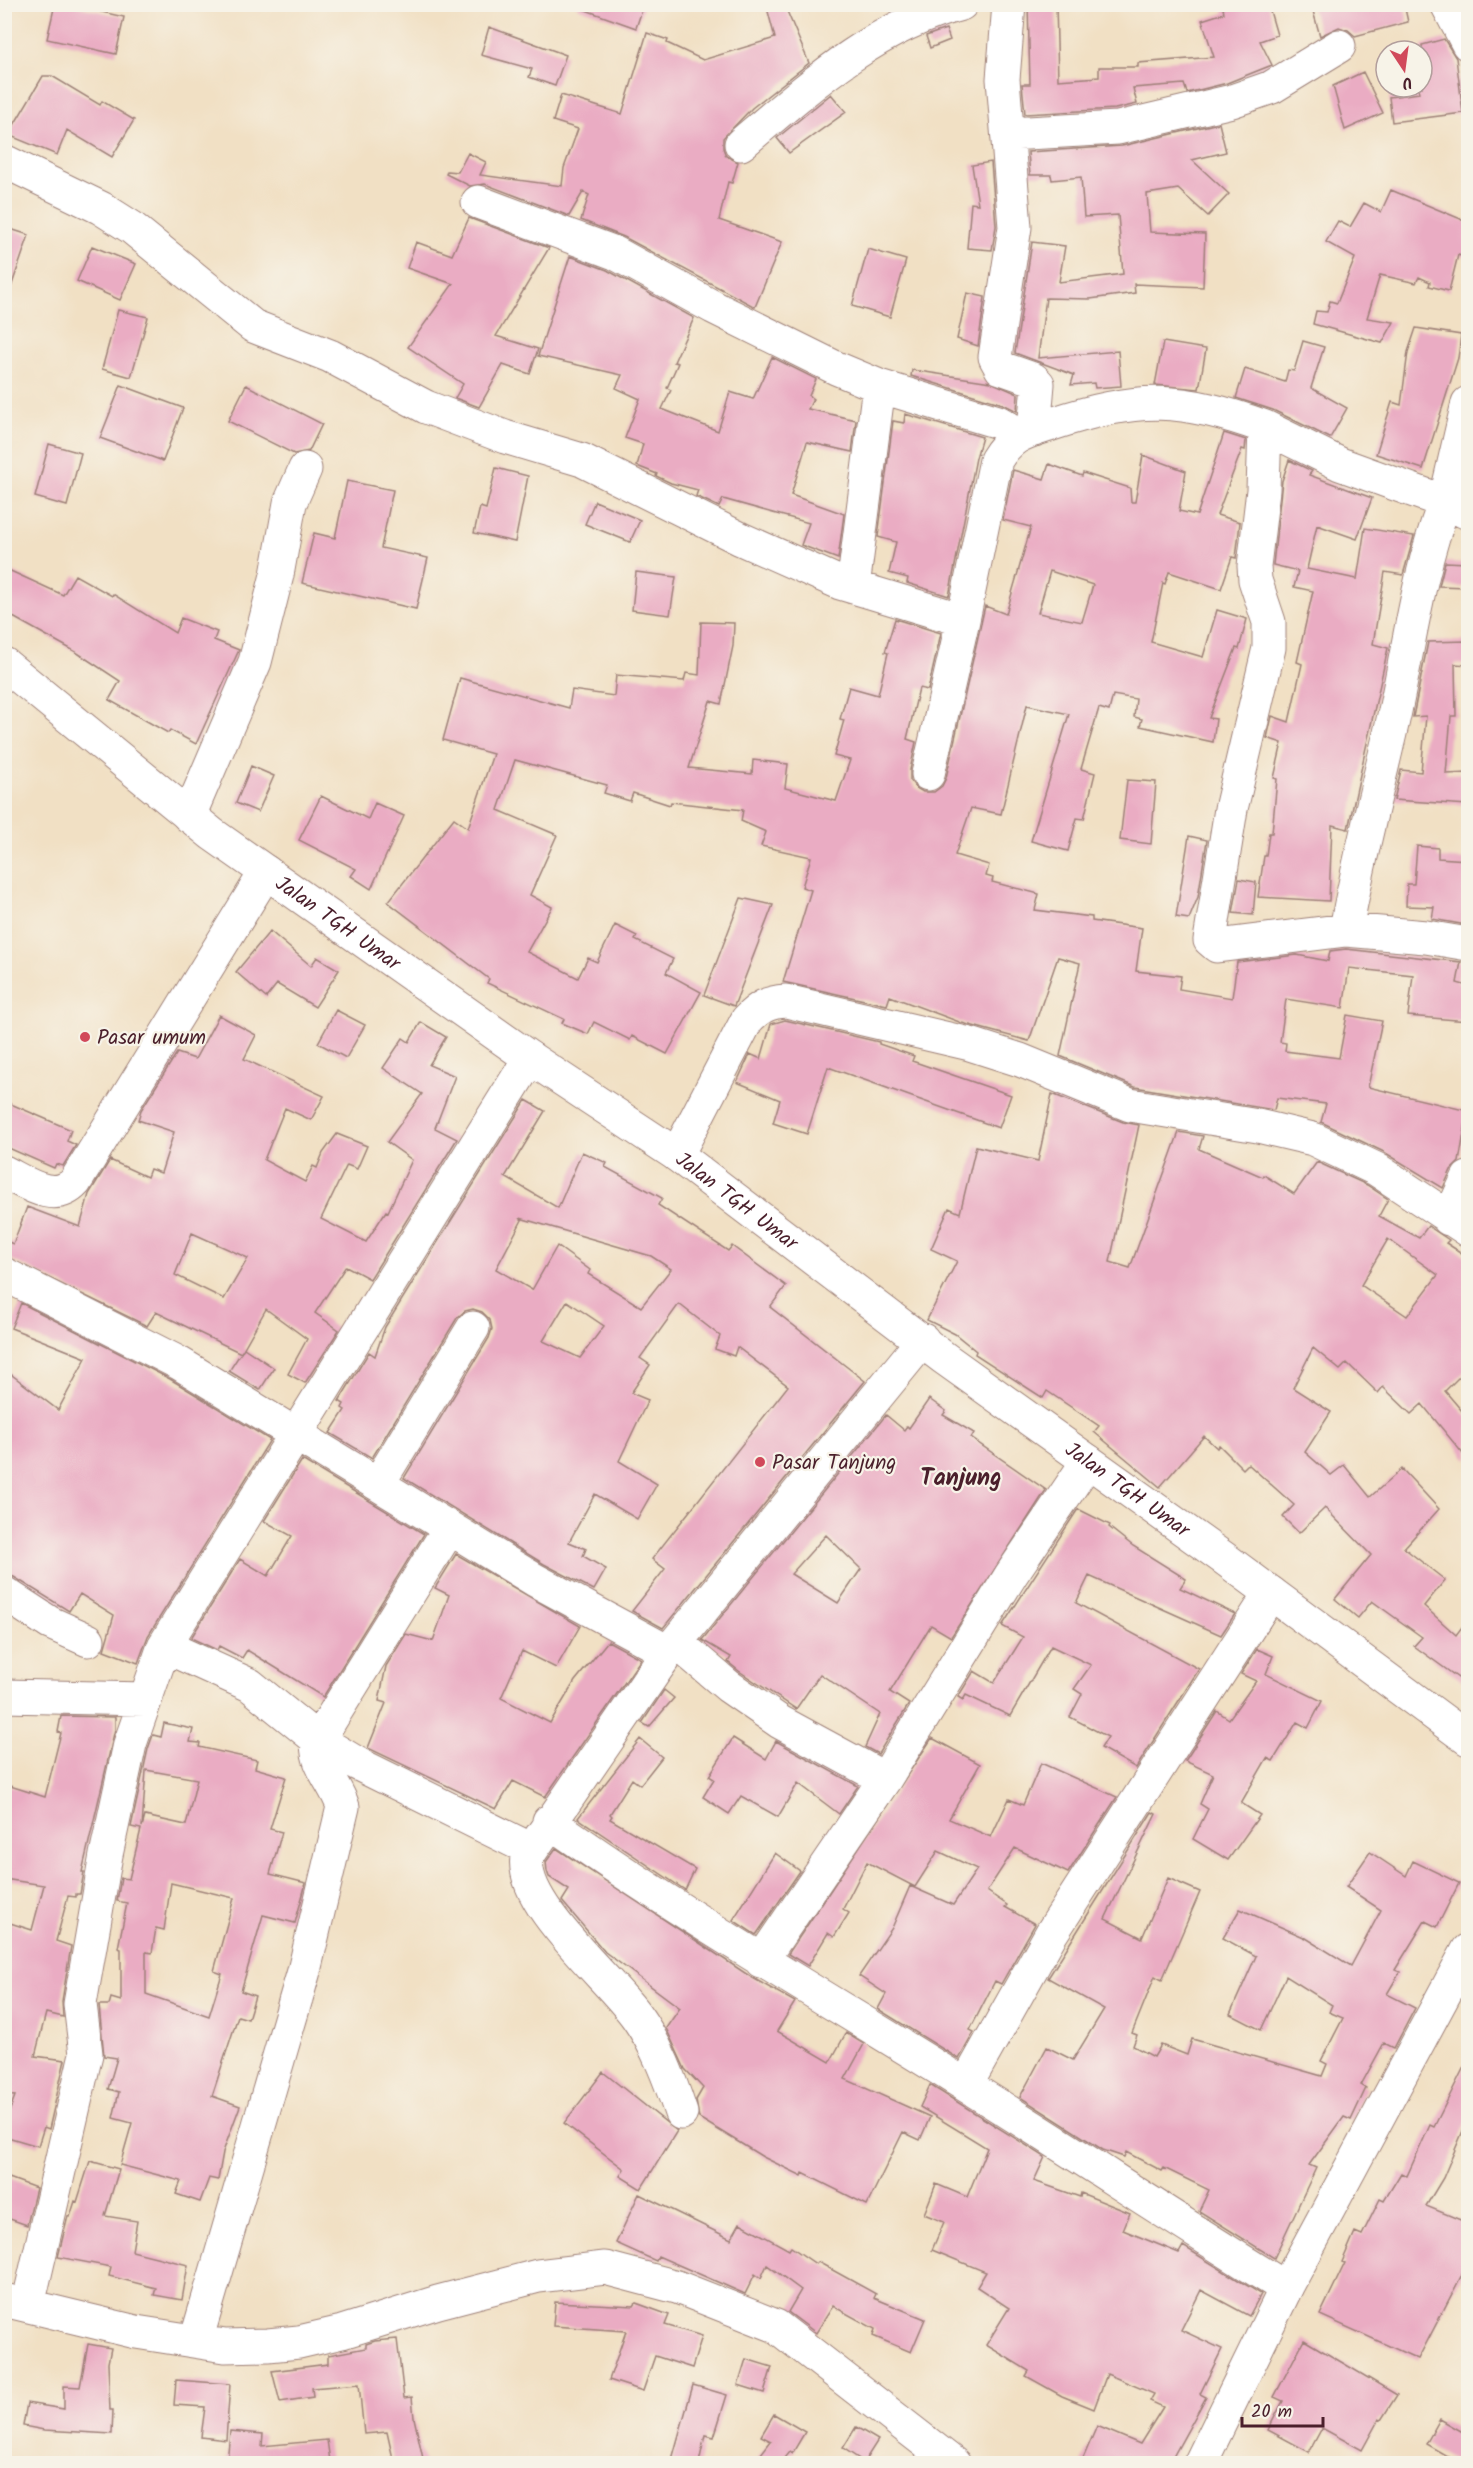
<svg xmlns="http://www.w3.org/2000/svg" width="1473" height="2468" viewBox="0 0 1473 2468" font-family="Kalam,sans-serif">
	<rect width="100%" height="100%" fill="#f7f3e8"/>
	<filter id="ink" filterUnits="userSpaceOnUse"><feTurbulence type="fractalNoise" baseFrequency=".0167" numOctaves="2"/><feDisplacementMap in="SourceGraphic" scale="12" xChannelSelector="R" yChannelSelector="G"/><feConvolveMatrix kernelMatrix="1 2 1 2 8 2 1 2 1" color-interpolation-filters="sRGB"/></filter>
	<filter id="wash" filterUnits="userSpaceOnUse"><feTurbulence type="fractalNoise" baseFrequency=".008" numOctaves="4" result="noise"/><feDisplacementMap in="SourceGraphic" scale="24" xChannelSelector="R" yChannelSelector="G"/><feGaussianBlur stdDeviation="1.35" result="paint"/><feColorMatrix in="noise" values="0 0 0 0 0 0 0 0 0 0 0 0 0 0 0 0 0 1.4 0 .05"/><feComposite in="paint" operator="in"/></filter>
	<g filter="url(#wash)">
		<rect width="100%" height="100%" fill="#f1e0c4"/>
		<g id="blocks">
			<path fill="#eaacc3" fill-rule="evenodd" d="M55,4H67L124,17L116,54L47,39Z
				M577,4H644L636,28L577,7Z
				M766,4H784L809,63L752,108L723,138V148L726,156L738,162L732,183L728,182L719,220L782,242L755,307L624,237L581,220L589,195L583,192L569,216L485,184L470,186L446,174L447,171L458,172L468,153L486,162L480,175L562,186L564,168L578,129L553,121L561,95L622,114L647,33L668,40L667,43L703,60L775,38Z
				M1028,4H1056L1058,80L1099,77V67H1138V63L1214,57L1202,20L1224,13L1222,4H1268L1277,35L1260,41L1272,65L1227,83L1187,93L1184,84L1133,88L1137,104L1115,109L1025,114L1022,84H1030Z
				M1311,4H1404L1408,22L1355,36L1348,30L1339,27L1320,36Z
				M489,27L566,55L555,86L529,77L532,69L481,55Z
				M946,29L950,40L930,48L926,36Z
				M1444,39L1456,58L1463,113L1392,122L1389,97L1419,93L1418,87H1422V45Z
				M1363,72L1383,113L1345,130L1333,86Z
				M43,76H52L100,105L102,101L134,120L112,157L67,130L57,155L8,135Z
				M831,94L846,112L789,153L777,138Z
				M1219,123L1226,152L1192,160L1229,194L1208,216L1178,189L1147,194L1150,232L1205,234L1203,287L1134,284L1135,293L1090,299L1046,298L1038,358L1118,351L1121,386L1095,388L1094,383L1071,385L1074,375L1015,353L1032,242L1065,246L1059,282L1123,274L1118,215L1084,217L1081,177L1052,180L1051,175H1030L1028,152L1122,146Z
				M991,162L996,226L992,250L967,248L971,203L978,204L972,165Z
				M1391,190L1468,222V258L1458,255L1449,291L1429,286L1430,282L1419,277L1416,283L1380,275L1367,318L1394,322L1382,343L1313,324L1316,311L1327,312L1330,301L1337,303L1355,258L1326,242L1338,221L1350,227L1364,203L1381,212Z
				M469,218L549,248L496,336L538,349L530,374L503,365L479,407L455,398L463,384L408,347L453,284L407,268L416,242L452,255Z
				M4,227L29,235L8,296L4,295Z
				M92,246L136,264L120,300L77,281Z
				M868,249L906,260L890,317L852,306Z
				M570,256L607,270L694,318L674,362L678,363L667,388L671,390L662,409L718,431L730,392L753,399L772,357L816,379L809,396L813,399L808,409L856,420L852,452L807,442L791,495L844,514L838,559L801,545L809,523L723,499L719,507L696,496L698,490L671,483L656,476L657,474L637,466L643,444L625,438L640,399L616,388L622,375L538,356Z
				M967,293L985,297L978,346L957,339Z
				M118,310L148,317L131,377L102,369Z
				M1416,328L1461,335L1458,358L1423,469L1376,454L1392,402L1401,405L1408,352Z
				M1303,341L1324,347L1311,388L1347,408L1330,438L1273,410L1236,398L1245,369L1285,382L1288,370L1294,371Z
				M1163,342L1206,349L1199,389L1155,385Z
				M912,370L991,382L1018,394L1017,411L1003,404L911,376Z
				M121,385L183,408L163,461L100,438Z
				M246,385L322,424L309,451L294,454L228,421Z
				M905,414L982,437L976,458L949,596L907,583L908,578L889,573L896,542L878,537L893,421L904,423Z
				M1224,433L1246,440L1245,450L1242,449L1217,515L1240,522L1236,558L1232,557L1221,589L1169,572L1165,584L1163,583L1151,642L1203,657L1217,610L1247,619L1239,649L1236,648L1209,718L1216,719L1213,742L1140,726L1142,719L1134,717L1136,699L1113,695L1109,711L1099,708L1081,769L1095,773L1084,819L1077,818L1068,851L1031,841L1069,714L1027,705L1001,814L971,808L955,855L989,865L986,876L993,878L992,882L1039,894L1035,910L1092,917V921L1142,928L1136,971L1181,976L1179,989L1232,998L1237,962L1297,955L1328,961L1330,951L1346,949L1461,962L1457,983L1468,986V1021L1408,1016L1413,975L1349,968L1343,1008L1286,999L1280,1042L1286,1043L1285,1051L1339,1058L1347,1015L1382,1021L1368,1087L1468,1111L1459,1162L1451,1170L1443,1188L1384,1152L1321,1122L1326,1104L1277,1098L1274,1110L1135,1087L1060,1056L1080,963L1058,957L1029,1041L962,1023L890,996L887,1005L783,982L811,890L802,887L811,857L761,846L766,832L741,821L743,810L671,802L670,805L633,793L630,801L604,793L607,785L515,760L498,810L557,835L530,895L552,907L527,952L578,978L588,958L597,962L615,925L637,936L635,940L673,959L666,973L701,992L667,1054L632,1036L630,1040L594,1022L588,1034L562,1023L564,1019L487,983L489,979L388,902L454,818L468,828L493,754L443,740L460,678L569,708L572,690L614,696L616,675L684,681L686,673L699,675L701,622L734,623L733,646L721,704L710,701L689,768L752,774L753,760L788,764L785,788L836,801L850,760L834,756L844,720L840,719L849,687L878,695L888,653L885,652L895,619L941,633L928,690L919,688L907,739L916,742L910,770V780L916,788L923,792H934L942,786L946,778L985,606L1006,614L1031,527L1003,520L1013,470L1044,479L1049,464L1082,476L1083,473L1130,488L1131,502H1135L1143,455L1186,471L1179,511L1197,515ZM1050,571L1093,585L1082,622L1038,613Z
				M49,444L81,453L67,506L35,497Z
				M1289,460L1312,471L1309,475L1372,498L1357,539L1317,525L1307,569L1357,579L1365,528L1414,536L1403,575L1385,572L1373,644L1388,648L1348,829L1332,825L1329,901L1258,897L1264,856H1266L1269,833H1272L1277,779L1274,778L1282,743L1267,738L1272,716L1289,722L1302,664L1297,662L1313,591L1294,587L1298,571L1273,565L1282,481Z
				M496,468L528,476L515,542L474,533L480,507L486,509Z
				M347,481L393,490L381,548L428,558L416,609L302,583L314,533L335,538Z
				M595,501L640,520L630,542L585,524Z
				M1445,562L1467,563L1466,587L1439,586Z
				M4,568L63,595L75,575L112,596L113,594L175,633L181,618L217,632L214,640L239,650L196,744L170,730L168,733L109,700L120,681L76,652L4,612Z
				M636,572L676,577L670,615L632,610Z
				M1468,641V665L1455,664L1456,716H1451L1446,774L1468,773V805L1394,800L1401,770L1421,772L1426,716L1413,717L1428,642Z
				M251,766L274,776L258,812L236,803Z
				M1127,780L1156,782L1151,844L1120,840Z
				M321,796L368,819L375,803L404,816L371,889L351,876L356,869L299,840Z
				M1189,836L1207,840L1198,897L1189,919L1176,917Z
				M1417,846L1438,848V858L1468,860L1467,925L1432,919L1434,907L1406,906L1407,884H1414Z
				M1239,879L1256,882L1253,915L1233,913Z
				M741,898L773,905L734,1006L704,995Z
				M270,931L311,966L317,957L339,970L315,1007L277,984L266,998L236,972Z
				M336,1010L365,1025L346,1058L318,1043Z
				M219,1015L256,1035L244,1059L324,1096L311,1120L285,1108L264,1160L305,1182L313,1166L317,1168L323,1153L337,1134L367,1146L357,1169L347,1165L321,1219L366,1242L386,1211L388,1212L412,1160L387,1142L422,1094L383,1068L403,1038L409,1042L421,1022L446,1037L429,1065L455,1076L435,1128L457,1139L370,1279L346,1266L315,1313L339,1330L305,1383L288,1374L307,1339L266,1309L241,1353L156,1312L147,1326L4,1256V1240L13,1244L27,1207L80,1227L89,1194L110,1160L147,1177L150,1169L161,1173L174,1132L138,1120L141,1110L177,1053L195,1059ZM192,1233L248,1258L224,1299L175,1275Z
				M785,1020L879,1042V1044L914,1056L912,1061L1011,1095L999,1128L828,1067L807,1134L773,1123L780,1100L737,1082L750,1054L761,1059L771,1024Z
				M1052,1094L1123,1122L1139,1125L1110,1262L1130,1268L1179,1132L1203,1136L1199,1149L1263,1177L1264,1175L1294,1194L1317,1162L1367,1185L1388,1199L1379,1216L1419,1238L1428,1226L1449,1240L1446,1243L1468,1257V1368L1445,1391L1468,1418V1460L1422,1404L1411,1414L1383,1387L1378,1393L1347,1363L1340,1370L1313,1348L1293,1388L1331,1412L1305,1452L1331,1475L1344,1465L1370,1497L1402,1469L1439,1509L1404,1548L1445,1580L1424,1606L1456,1635L1468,1619V1685L1414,1646L1422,1637L1372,1601L1358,1618L1335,1599L1371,1555L1325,1508L1299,1533L1283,1517L1294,1505L1248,1464L1243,1469L1219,1445L1217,1448L1204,1436L1160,1487L1094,1432L1099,1426L1047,1391L1043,1398L975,1354L976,1351L955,1334L927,1320L957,1261L931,1249L949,1208L960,1213L976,1146L1038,1161ZM1388,1239L1438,1275L1407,1316L1361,1285Z
				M526,1100L545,1111L505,1177L558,1208L582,1152L607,1163L605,1167L662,1198L658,1205L728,1251L732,1246L786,1286L770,1307L865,1381L663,1628L632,1611L665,1569L652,1559L788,1386L737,1347L734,1356L715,1349L720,1336L679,1304L640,1358L650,1365L631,1393L648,1400L619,1461L657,1484L637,1519L595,1494L569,1542L586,1549L583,1556L606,1569L594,1590L544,1564L404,1478L489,1338L492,1329L490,1320L482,1312L473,1309L465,1311L457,1318L372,1458L330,1433L345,1410L342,1408L344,1404L339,1401L369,1352L375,1356L385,1327ZM520,1218L651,1256L671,1269L641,1307L588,1274L590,1270L557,1246L532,1290L496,1269L522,1220ZM567,1301L604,1326L580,1358L543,1341Z
				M4,1101L71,1130L67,1141L76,1145L63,1166L56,1164L54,1168L4,1146Z
				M21,1303L170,1379L270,1440L148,1636L138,1663L104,1650L114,1615L80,1594L69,1611L14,1577L4,1574V1369L58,1410L86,1358L11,1328Z
				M244,1348L274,1368L260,1390L229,1371Z
				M929,1399L946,1411L943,1415L974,1433L971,1438L1046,1490L951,1637L931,1625L890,1692L909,1704L878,1754L865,1747L880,1714L820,1674L796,1709L739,1671L728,1662L731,1657L702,1640L886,1415L904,1430L907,1426L909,1428ZM826,1535L861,1569L838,1603L791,1574Z
				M302,1460L424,1534L323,1697L247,1650L242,1658L219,1646L217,1650L191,1638L240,1559L268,1576L292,1536L264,1521Z
				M1078,1509L1110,1525L1109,1527L1133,1546L1186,1579L1180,1588L1235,1614L1221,1635L1089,1576L1076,1603L1199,1669L1136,1768L1101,1748L1108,1737L1070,1717L1082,1694L1074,1689L1091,1665L1051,1646L1010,1716L966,1695L963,1700L958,1697L974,1671L994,1683L1023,1637L1002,1626Z
				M456,1554L580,1626L556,1668L522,1651L501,1698L550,1723L575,1681L608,1641L641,1659L545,1797L513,1781L496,1809L368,1748L386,1703L379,1701L386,1666L406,1634L433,1641L449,1595L435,1588Z
				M1257,1649L1273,1656L1266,1674L1322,1701L1308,1728L1297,1722L1273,1761L1267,1758L1241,1803L1260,1815L1228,1860L1193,1839L1208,1809L1200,1804L1213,1774L1185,1761L1217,1711L1229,1719L1256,1681L1241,1674Z
				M664,1690L674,1698L649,1727L642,1723Z
				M61,1716L115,1717V1729L82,1872H84L80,1894H76V1897L68,1896L56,1941L71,1946L62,2001L63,2017L46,2013L35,2056L65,2060L49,2129L44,2127L38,2146L4,2136V2126L15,2096L4,2095V1921L32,1930L44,1885L4,1879V1784L45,1797L61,1733L58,1732Z
				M164,1723L193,1729L190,1742L200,1743L199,1747L257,1760L255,1768L286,1777L270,1829L282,1832L270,1874L306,1883L295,1923L263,1915L241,1991L255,1996L248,2019L238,2016L212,2096L240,2106L223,2152L218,2180L209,2178L200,2202L176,2194L181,2181L120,2165L132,2123L113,2118L119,2092L108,2089L117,2058L104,2056L99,2005H109L111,1998L121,2001V1949L118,1948L127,1903L117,1901L121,1878L129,1879L141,1829L131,1827L148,1749L153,1735L161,1737ZM146,1770L197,1779L186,1825L145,1816L142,1827ZM171,1883L234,1898L214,1971L222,1974L209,2016L146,1994V1952L152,1953L156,1928L164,1930Z
				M733,1738L766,1759L776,1741L858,1786L839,1814L798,1783L778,1817L741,1796L729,1814L703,1797L714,1779L709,1776Z
				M932,1738L980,1764L949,1819L991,1837L1009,1799L1023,1805L1041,1763L1117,1797L1068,1873L1015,1848L987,1891L1007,1905L1005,1907L1035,1924L1001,1984L995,1981L970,2030L974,2032L959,2059L878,2009L886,1994L859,1976L892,1928L910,1886L953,1905L977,1869L938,1851L915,1887L867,1862L843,1909L849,1913L834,1937L828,1933L808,1966L788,1954Z
				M640,1739L662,1757L640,1785L632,1779L610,1814L612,1816L610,1819L695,1869L685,1890L578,1818Z
				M1152,1812L1156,1814L1105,1919L1142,1938L1168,1878L1200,1892L1162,1980L1155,1976L1132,2033L1137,2035L1133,2046L1154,2057L1161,2045L1187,2055L1192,2039L1322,2076L1327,2064L1321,2061L1343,2018L1329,2012L1332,2005L1286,1976L1261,2030L1230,2014L1256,1956L1223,1938L1240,1909L1306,1938L1351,1966L1381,1910L1346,1887L1370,1852L1406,1876L1413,1861L1459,1883L1437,1927L1425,1921L1395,1970L1400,1972L1387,1994L1415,2008L1394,2048L1384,2043L1361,2085L1366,2088L1351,2120L1344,2117L1309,2165L1316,2168L1274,2258L1199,2211L1209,2190L1164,2168L1162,2171L1126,2152L1124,2157L1103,2150L1020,2097L1047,2047L1073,2060L1104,2009L1048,1978Z
				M556,1848L751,1977L795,2002L777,2031L830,2062L846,2033L864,2044L845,2079L930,2117L920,2140L903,2132L867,2205L803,2173L802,2176L763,2157L699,2118L696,2100L703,2088L685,2069L666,2028L680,2008L605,1952L567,1907L562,1901L569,1890L549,1877L547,1871L546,1862Z
				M775,1853L800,1871L756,1935L733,1920Z
				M1468,2059V2119L1443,2178L1426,2206L1468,2223V2263L1418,2359L1320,2315L1345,2263L1342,2262L1355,2232L1362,2235L1380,2199L1384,2201L1401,2173L1407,2176L1430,2125L1434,2127Z
				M603,2072L677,2131L641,2189L620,2176L624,2169L564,2123Z
				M930,2085L1045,2157L1034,2181L1080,2197L1081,2193L1130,2213L1123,2230L1179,2253L1183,2246L1261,2294L1249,2316L1201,2290L1181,2330L1222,2349L1200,2394L1206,2397L1173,2457L1182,2461V2463H1081L1097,2426L1140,2444L1163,2407L1150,2401L1154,2394L1107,2374L1094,2409L1062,2396L1026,2376L1029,2371L986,2345L1009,2308L977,2287L986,2272L932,2250L944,2222L924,2214L936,2184L967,2197L987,2148L920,2107Z
				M90,2161L119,2169L105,2216L137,2221L132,2251L188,2265L182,2300L154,2295L156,2288L109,2276L111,2267L58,2257L68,2216L70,2217L75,2201L77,2202Z
				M9,2178L36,2188L27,2225L4,2217V2192Z
				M639,2194L731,2239L740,2223L789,2250L791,2247L816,2264L818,2262L876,2294L874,2298L925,2319L911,2352L873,2336L875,2329L833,2306L816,2333L788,2312L801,2290L767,2265L761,2278L755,2274L745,2294L658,2256L656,2261L616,2243Z
				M555,2302L634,2306L636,2303L669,2315L665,2325L702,2336L692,2368L655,2356L643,2391L609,2380L626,2331L553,2326Z
				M397,2339L404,2398L412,2397L414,2418L424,2463H394L387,2432L364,2434L359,2384L312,2388L313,2397L280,2402L272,2371L328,2364V2355L366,2348V2344L375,2341Z
				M1304,2340L1397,2395L1381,2420L1379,2419L1362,2450L1322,2428L1309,2452L1268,2430L1283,2401L1274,2397Z
				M88,2344L111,2348L108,2363L110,2410H113L112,2434L44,2430L23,2426L27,2403L64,2409V2386L80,2387Z
				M746,2359L772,2367L764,2393L738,2385Z
				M176,2380L230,2384L226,2440L201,2437L205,2407L174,2405Z
				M693,2385L727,2395L714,2437L705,2435L699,2463H671Z
				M774,2414L805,2432L792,2454L789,2452L780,2463H754L771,2441L761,2436Z
				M1440,2419L1468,2435V2463H1459L1426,2444Z
				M856,2427L878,2440L864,2462L843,2448Z
				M230,2431L263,2434L262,2446L327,2440L330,2461L227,2463Z"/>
		</g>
	</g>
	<g filter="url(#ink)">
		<use href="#blocks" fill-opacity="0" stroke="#9e8078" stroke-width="1.5"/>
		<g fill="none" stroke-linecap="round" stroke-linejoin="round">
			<g stroke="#9e8078" stroke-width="35">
				<path id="minor" d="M1009,4L1003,79L1015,227L995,357L1001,368L1033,379L1038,384L1034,430
					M1447,4L1468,44
					M1008,134L1118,128L1232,101L1272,87L1339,46
					M741,144C807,88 875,26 961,4
					M4,161L101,208L131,227L253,326L330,356L426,407L505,437L582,460L741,539L840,583L963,620L996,460C1013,432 1027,433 1055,423C1138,395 1183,397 1265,427L1263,490L1254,566L1255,580L1269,622V648L1231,809L1210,940L1217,946L1346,930L1426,937L1468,944
					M478,202L615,253L713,307L836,368L879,386L998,422L1019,434
					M1468,403L1445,502L1468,513
					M1265,427L1340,464L1445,502C1419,569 1410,640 1395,711C1379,784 1359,856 1346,930
					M853,587L879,386
					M928,774L963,620
					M189,816L255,662L277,575L290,503L305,469
					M677,1155L747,1020C759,1007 768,1002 786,1001L970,1044L1020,1060L1130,1105L1258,1126L1313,1139L1376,1169L1468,1230
					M4,1172C26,1183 55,1204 75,1182L266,872
					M1449,1219L1468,1178
					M4,1274L179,1363L535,1580L668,1652
					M378,1484L473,1328
					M4,1593L50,1623L88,1640
					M676,1642L728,1686L780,1722L885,1779
					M164,1646L250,1685L318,1740L358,1764L530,1849
					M4,1696L145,1699
					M549,1821C684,1917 827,1998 967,2086C1074,2152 1178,2222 1286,2288
					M761,1961L885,1779L1011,1575L1088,1461
					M966,2085L1051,1934L1271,1593
					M681,2113C670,2080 657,2045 637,2017C611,1979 519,1904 527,1857L668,1652L923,1340
					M4,2300L136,2332L225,2346L268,2345L299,2342L342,2332L438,2302L538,2276L605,2268L677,2287L776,2326L954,2464
					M28,2305L86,2054L80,2004L106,1855L130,1744L164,1646L530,1058
					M196,2341L304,1971L343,1807C337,1785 313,1763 318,1740L449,1529"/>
			</g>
			<g stroke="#9e8078" stroke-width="35">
				<g id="major">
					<path id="s1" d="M4,664L212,834L530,1058L677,1155L944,1358L1225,1559L1468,1739"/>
					<path d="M1200,2464L1286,2288L1468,1950"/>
				</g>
			</g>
			<use href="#minor" stroke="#fff" stroke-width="33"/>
			<use href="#major" stroke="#fff" stroke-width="33"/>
		</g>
	</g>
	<g fill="#d1495b" stroke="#f7f3e8" stroke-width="2">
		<circle cx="85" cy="1037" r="6"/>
		<circle cx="760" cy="1462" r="6"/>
	</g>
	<g text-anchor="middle" stroke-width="4.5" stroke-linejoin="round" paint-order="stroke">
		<g font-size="21" fill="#4a1f2b" stroke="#f7f3e8">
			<text dy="7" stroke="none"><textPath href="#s1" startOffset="423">Jalan TGH Umar</textPath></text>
			<text dy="7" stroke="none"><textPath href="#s1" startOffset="909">Jalan TGH Umar</textPath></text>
			<text dy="7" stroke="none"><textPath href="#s1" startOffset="1395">Jalan TGH Umar</textPath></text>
		</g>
		<g font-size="21" fill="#4a1f2b" stroke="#f7f3e8" text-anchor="start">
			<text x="97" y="1044">Pasar umum</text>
			<text x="772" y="1469">Pasar Tanjung</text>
		</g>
		<g font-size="24" font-weight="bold" fill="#4a1f2b" stroke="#f7f3e8">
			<text x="961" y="1485">Tanjung</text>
		</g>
	</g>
	<rect width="1473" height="2468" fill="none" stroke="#f7f3e8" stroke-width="24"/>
	<g transform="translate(1404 69) rotate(167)"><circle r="28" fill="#f7f3e8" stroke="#b29e9c" stroke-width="1.5"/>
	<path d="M0-4.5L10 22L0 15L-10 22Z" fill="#d1495b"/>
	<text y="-9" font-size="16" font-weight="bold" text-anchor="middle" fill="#4a1f2b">U</text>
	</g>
	<path d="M1242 2417v9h81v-9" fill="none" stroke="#4a1f2b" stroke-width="3"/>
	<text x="1251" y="2417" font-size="18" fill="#4a1f2b" stroke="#f7f3e8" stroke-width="4.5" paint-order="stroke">20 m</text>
</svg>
